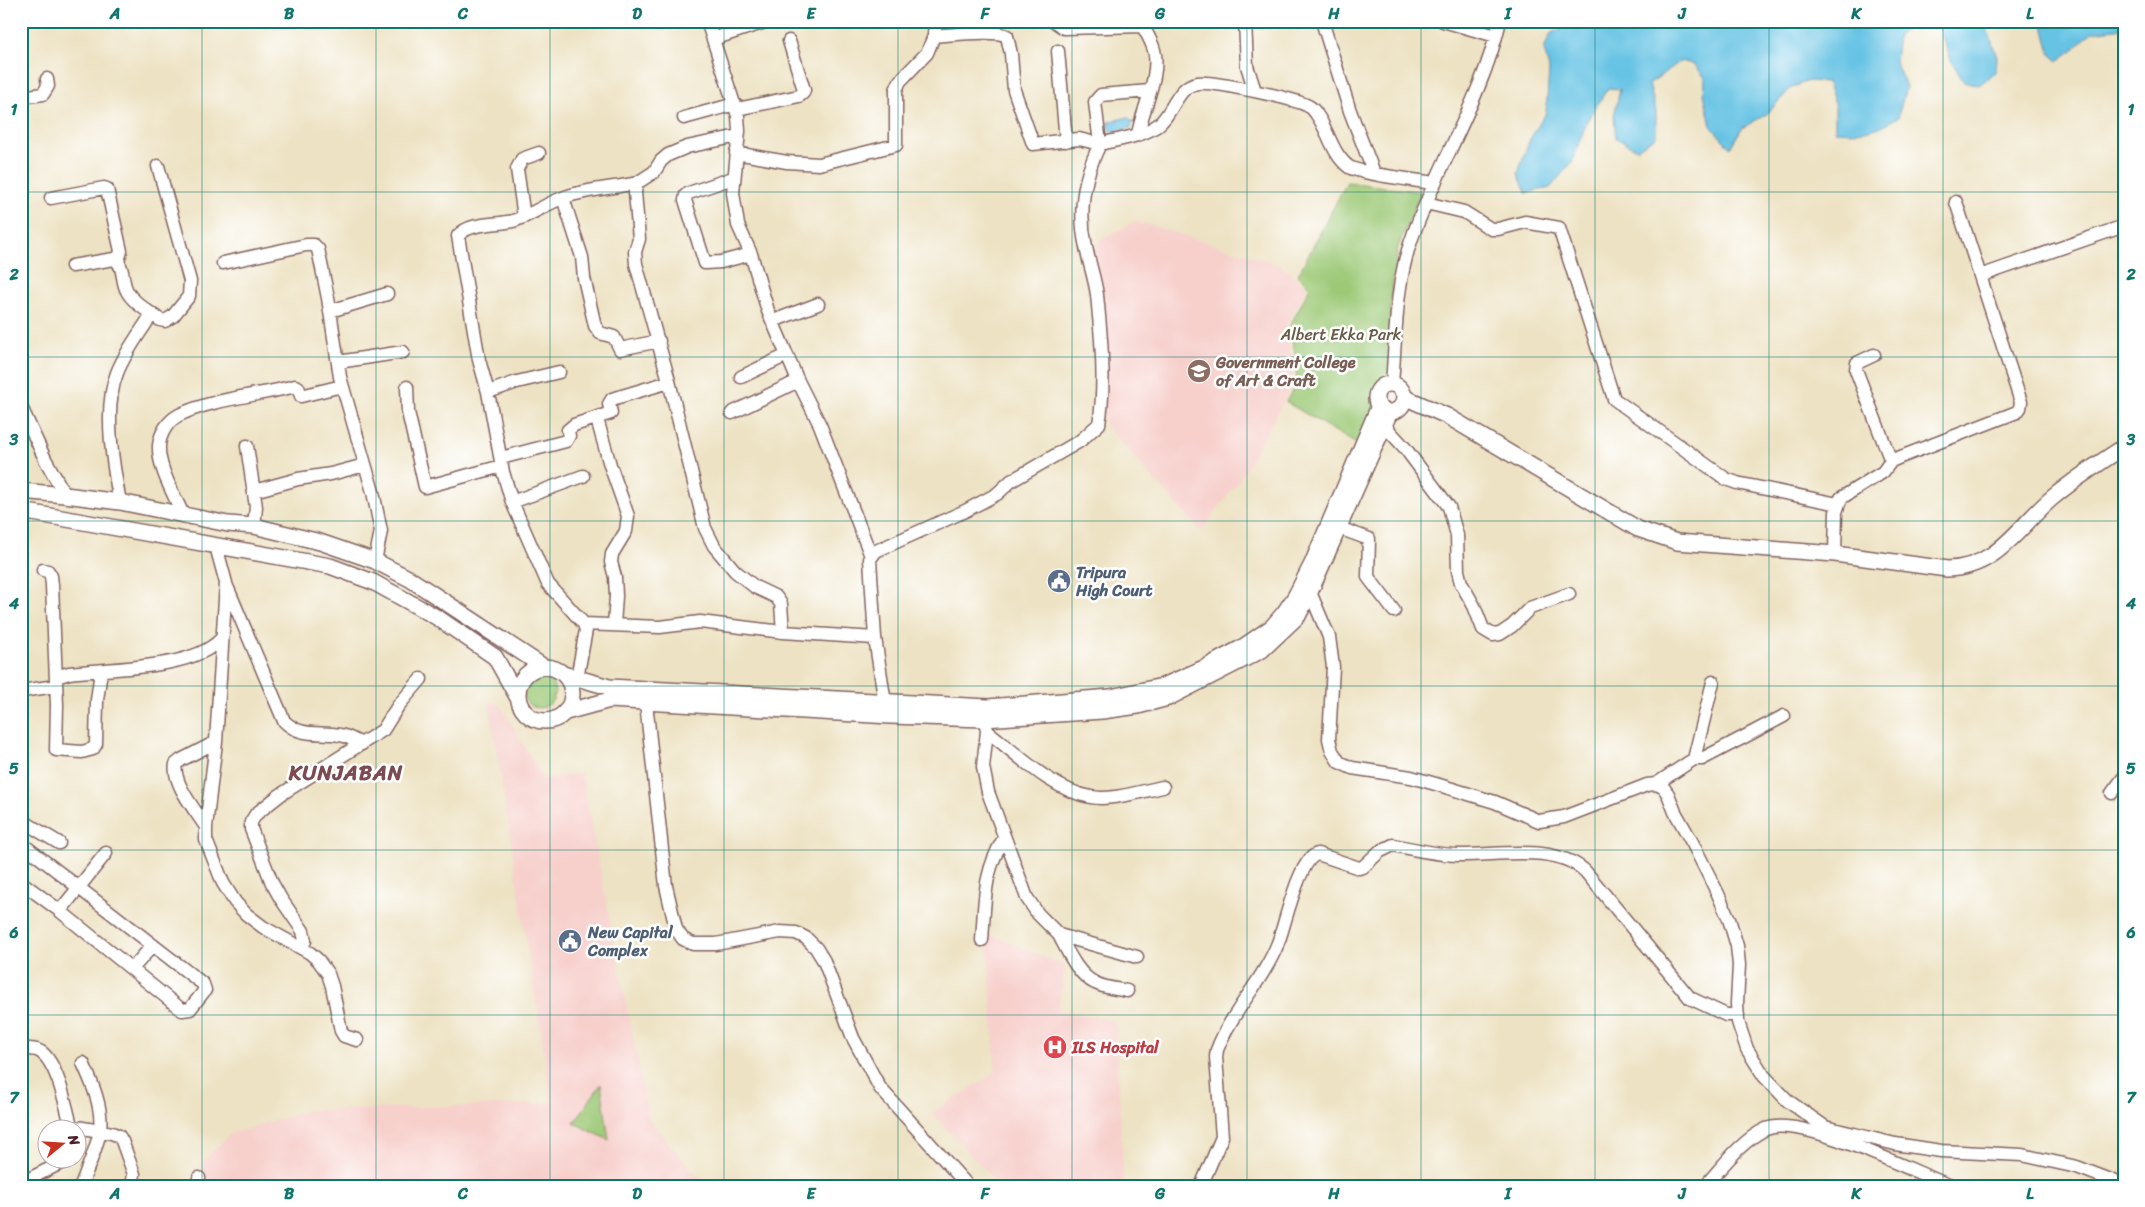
<svg xmlns="http://www.w3.org/2000/svg" width="2145" height="1207" viewBox="0 0 2145 1207" font-family="Sriracha,sans-serif">
	<rect width="100%" height="100%" fill="#fff"/>
	<filter id="ink" filterUnits="userSpaceOnUse"><feTurbulence type="fractalNoise" baseFrequency=".02" numOctaves="2"/><feDisplacementMap in="SourceGraphic" scale="10" xChannelSelector="R" yChannelSelector="G"/><feConvolveMatrix kernelMatrix="1 2 1 2 8 2 1 2 1" color-interpolation-filters="sRGB"/></filter>
	<filter id="wash" filterUnits="userSpaceOnUse"><feTurbulence type="fractalNoise" baseFrequency=".0096" numOctaves="4" result="noise"/><feDisplacementMap in="SourceGraphic" scale="20" xChannelSelector="R" yChannelSelector="G"/><feGaussianBlur stdDeviation="1.12" result="paint"/><feColorMatrix in="noise" values="0 0 0 0 0 0 0 0 0 0 0 0 0 0 0 0 0 1.4 0 .05"/><feComposite in="paint" operator="in"/></filter>
	<g filter="url(#wash)">
		<rect width="100%" height="100%" fill="#ede2c3"/>
		<path fill="#f7d0cc" d="M1136,221L1281,265L1307,287L1284,330L1291,353L1294,383L1240,479L1201,531L1104,424L1093,254L1101,240Z
			M489,701L501,706L543,779L581,773L649,1120L706,1186H201L204,1160L230,1134L307,1111L552,1103Z
			M987,933L1065,966L1057,1011L1115,1021L1124,1186H1000L932,1113L996,1072Z"/>
		<path fill="#9dc977" stroke="#747451" d="M1347,182L1421,192L1398,247L1391,296L1390,371L1385,397L1374,423L1360,446L1286,402L1297,382L1295,352L1288,330L1310,287L1298,275Z
			M523 692a16 16 0 1 1 32 0a16 16 0 1 1-32 0Z
			M601,1084L609,1140L574,1123Z"/>
		<path fill="#66c3e4" stroke="#587188" d="M1581,21H1914L1898,36L1895,61L1906,87L1898,117C1874,132 1863,133 1835,131V103L1827,82L1809,81L1792,87L1767,114L1742,128L1730,148L1711,126L1704,94L1705,78L1695,65L1681,61L1649,84L1656,111V136L1637,149L1616,138L1614,116L1620,89L1608,88L1587,121L1572,162L1550,188L1526,193L1518,173L1530,139L1546,113L1549,69L1544,49L1551,33Z
			M1936,21H1985L1997,57L1996,72L1979,85L1963,81L1951,60Z
			M2042,21H2124V28L2092,32L2073,50L2058,61L2050,54Z
			M1128,117L1134,123L1131,125V128L1111,132L1108,122Z"/>
	</g>
	<g filter="url(#ink)">
		<g fill="none" stroke-linecap="round" stroke-linejoin="round">
			<g stroke="#836360" stroke-width="15">
				<path id="minor" d="M707,21L738,116L739,131L733,193L738,225L751,254L768,311L798,381L820,425L871,556
					M1054,21L1064,28L1143,26
					M1245,21L1247,66L1255,91
					M1322,21L1350,111L1374,173
					M1443,21L1496,36
					M934,36C949,35 995,29 1007,36L1011,54L1014,90L1033,144L1079,139L1100,144L1095,102L1101,95L1150,91
					M713,39L768,21
					M1058,51L1066,141
					M21,97L43,94L48,86L47,79
					M737,109L799,96L803,93L804,90L789,41
					M684,118L735,104
					M1138,134C1142,110 1161,74 1154,50C1151,39 1145,31 1140,21
					M738,136L687,147L668,155L661,161L654,172L637,183L635,192L639,239L635,252L636,264L668,377L705,528L714,546L735,571L755,587L776,597L781,604L783,632
					M736,153L787,162L819,164L896,145V90L900,81L927,53L934,36L935,21
					M733,178L689,193L686,195L685,200L705,263L721,262L751,254
					M51,198L104,188L107,189L121,251L118,261
					M563,198L582,257L584,278L595,326L600,333L614,337L620,349L659,341
					M1426,203L1464,212L1491,229H1498L1525,222L1559,228L1614,399L1726,479L1737,483L1838,504
					M524,217L517,169L522,159L539,153
					M223,263L306,245H314L318,249L328,298L340,377L373,492L381,531L375,561
					M72,266L114,259C125,265 121,281 127,291C133,303 150,312 160,320L165,321L173,316L189,296L190,281L158,166
					M1980,276L2124,226
					M330,311L387,294
					M773,321L818,304
					M1874,355L1857,363L1856,370L1891,461
					M338,362L403,352
					M741,377L787,355
					M1392,384C1396,337 1395,284 1412,238C1438,165 1482,98 1500,21
					M407,387L408,412L425,487L502,466
					M488,392L517,382L559,372
					M21,407L45,459L65,495
					M732,413L798,381
					M597,419L610,465L628,516L626,531L612,554L611,562L615,577L616,596L614,625
					M1384,425L1405,448L1449,507L1457,535L1458,571L1461,583L1474,606L1483,629L1493,635L1500,634L1512,626L1530,608L1569,594
					M247,446L256,507L254,526
					M501,458L566,441L569,436L568,430L574,425L611,413L609,404L612,399L669,382
					M254,491L298,479L331,474L365,465
					M120,502C113,466 103,408 117,373C125,352 140,333 152,314
					M512,502L583,476
					M183,515C174,494 158,468 159,446C160,433 168,421 179,415C215,398 258,396 295,386L298,387L301,396L342,386
					M1339,528L1369,539L1368,577L1394,611
					M216,546L226,583L216,742L206,827V840L223,883L235,902L246,914L263,927L310,953L318,960L328,974L332,986L341,1031L344,1036L357,1040
					M1835,554L1836,512L1841,498L1883,472L1891,461L1898,458L2017,412L2020,408L2021,402L1956,202
					M43,570L48,571L51,576L52,585L57,705L56,750L82,752L93,749L96,744L97,700L101,671
					M226,584L284,721C301,738 319,731 340,735C348,736 355,741 362,744
					M1310,592L1329,637L1333,667L1329,739L1332,751L1339,762L1352,768L1411,777L1439,785L1495,802L1539,821L1564,817L1647,785L1656,784L1663,787L1668,794L1675,812L1693,844L1718,894L1729,919L1737,946L1739,965L1737,1003L1738,1022L1747,1049L1764,1076L1788,1101L1825,1127L1895,1144L1941,1151L2022,1155L2077,1167L2116,1182L2122,1186
					M584,624L660,627L700,622L783,632L875,638
					M56,677L69,673C110,668 192,670 221,639
					M577,678L586,630L584,624L548,584L512,502L503,472L488,392L479,360L458,236C469,222 496,225 513,221C532,215 547,203 565,197C588,189 614,188 637,183
					M21,691L56,686
					M646,703L666,886L676,929L683,939L693,944H716L780,932L796,933L806,938L816,948L824,961L853,1038L880,1088L968,1186
					M885,703L875,638L870,559L876,551L965,511L997,494L1011,481L1080,441L1099,424C1106,384 1101,335 1097,295C1095,279 1089,263 1086,247C1078,212 1084,176 1100,144C1119,139 1141,137 1158,125C1174,113 1176,86 1198,83C1213,81 1298,99 1310,107C1312,108 1316,113 1317,115C1329,132 1332,154 1349,167C1359,173 1419,181 1435,183
					M985,719L987,731L983,767L988,792L1027,898L1038,914L1059,935L1137,957
					M987,731C1016,753 1053,791 1091,797C1111,801 1142,791 1163,787
					M1694,759H1702L1784,716
					M1656,784L1694,759L1713,682
					M2112,793L2124,777
					M21,820L59,843
					M206,827C196,811 172,783 176,764L181,760L216,742
					M21,843L203,984L205,990L190,1009L182,1010L60,911L21,882
					M60,911L106,853
					M1059,935C1068,952 1078,975 1095,983C1105,988 1117,989 1127,991
					M982,940C985,901 983,873 1004,838
					M301,948L305,941L303,931L281,899L272,883L251,829V822L256,814L280,795L383,730L398,706L421,679
					M132,969L153,945
					M21,1050C28,1049 35,1048 41,1052C58,1064 67,1110 72,1130
					M71,1126L112,1133L119,1136L122,1141L134,1174L132,1186
					M21,1183L61,1163L65,1160
					M81,1186C87,1168 97,1149 100,1130C103,1107 92,1083 83,1063
					M198,1186L199,1178
					M1201,1186L1222,1137L1216,1057L1217,1050C1231,1012 1263,981 1278,943C1285,925 1299,857 1318,854L1359,868L1363,867L1379,852L1393,845C1414,849 1436,855 1458,855C1497,856 1554,843 1585,871L1690,998L1726,1015H1738
					M1705,1186C1723,1166 1742,1140 1766,1129C1802,1114 1912,1172 1951,1186"/>
			</g>
			<g stroke="#836360" stroke-width="18">
				<path id="major" d="M1376 398a14 14 0 1 1 28 0a14 14 0 1 1-28 0Z
					M1404,397L1447,416L1638,529L1677,542L1835,554L1947,569C1997,568 2018,527 2052,498C2075,479 2099,463 2124,447
					M21,491L65,495L120,502L228,524L254,526L320,542L375,561L410,579L544,667
					M21,513H33L330,566L373,582L438,618L495,657L518,698
					M518 694a27 27 0 1 1 54 0a27 27 0 1 1-54 0Z
					M563,674L609,687L988,707L1110,697L1163,686L1206,667L1243,647L1272,627L1284,613L1295,597L1312,564L1379,406
					M566,712L610,700L890,716L985,719L1102,711L1138,706L1168,698L1262,650L1298,616L1310,592L1390,412"/>
			</g>
			<use href="#minor" stroke="#fff" stroke-width="12"/>
			<use href="#major" stroke="#fff" stroke-width="15"/>
		</g>
	</g>
	<path fill="none" stroke="#0f766e" stroke-width="1" stroke-opacity="0.55" d="M202,21V1186M376,21V1186M550,21V1186M724,21V1186M898,21V1186M1072,21V1186M1247,21V1186M1421,21V1186M1595,21V1186M1769,21V1186M1943,21V1186M21,192H2124M21,357H2124M21,521H2124M21,686H2124M21,850H2124M21,1015H2124"/>
	<defs>
		<g id="university-disc" transform="scale(1.25)"><circle r="9.5" fill="#8d6e63" stroke="#fff"/><path d="M0-5L7-2L0 1L-7-2ZM-4 1L0 2.5L4 1V4Q0 6-4 4Z" fill="#fff"/></g>
		<g id="civic-disc" transform="scale(1.25)"><circle r="9.5" fill="#5c6f8a" stroke="#fff"/><path d="M-.6-6.5H3V-4.5H.6V-3L4-1V1h2V6H-6V1h2V-1L-.6-3ZM-1.2 2.5V6h2.4V2.5Z" fill="#fff"/></g>
		<g id="hospital-disc" transform="scale(1.25)"><circle r="9.5" fill="#e0444e" stroke="#fff"/><path d="M-5-5h3v3.5h4V-5h3V5h-3V1.5h-4V5h-3Z" fill="#fff"/></g>
	</defs>
	<g fill-rule="evenodd">
		<use href="#university-disc" x="1199" y="371"/>
		<use href="#civic-disc" x="1059" y="581"/>
		<use href="#civic-disc" x="570" y="941"/>
		<use href="#hospital-disc" x="1055" y="1047"/>
	</g>
	<g text-anchor="middle" stroke-width="5" stroke-linejoin="round" paint-order="stroke">
		<g font-size="16" fill="#675a46" stroke="#fff">
			<text x="1341" y="340">Albert Ekka Park</text>
		</g>
		<g font-size="16" font-weight="bold" fill="#785e54" stroke="#fff" text-anchor="start">
			<text x="1216" y="368">Government College<tspan x="1216" dy="18">of Art &amp; Craft</tspan></text>
		</g>
		<g font-size="16" font-weight="bold" fill="#4e5e75" stroke="#fff" text-anchor="start">
			<text x="1076" y="578">Tripura<tspan x="1076" dy="18">High Court</tspan></text>
			<text x="588" y="938">New Capital<tspan x="588" dy="18">Complex</tspan></text>
		</g>
		<g font-size="16" font-weight="bold" fill="#be3a42" stroke="#fff" text-anchor="start">
			<text x="1072" y="1053">ILS Hospital</text>
		</g>
		<g font-size="21" font-weight="bold" letter-spacing="1" fill="#7b4b51" stroke="#fff">
			<text x="346" y="780">KUNJABAN</text>
		</g>
	</g>
	<rect width="2145" height="1207" fill="none" stroke="#fff" stroke-width="55"/>
	<g transform="translate(62 1144) rotate(72)"><circle r="24" fill="#ffffff" stroke="#b7a5aa"/>
	<path d="M0-4L9 19L0 12L-9 19Z" fill="#c8321e"/>
	<text y="-8" font-size="14" font-weight="bold" text-anchor="middle" fill="#4a1f2b">N</text>
	</g>
	<rect x="28" y="28" width="2090" height="1152" fill="none" stroke="#0f766e" stroke-width="2"/>
	<g font-size="16" text-anchor="middle" font-weight="bold" fill="#0f766e">
		<text x="115" y="19">A</text>
		<text x="289" y="19">B</text>
		<text x="463" y="19">C</text>
		<text x="637" y="19">D</text>
		<text x="811" y="19">E</text>
		<text x="985" y="19">F</text>
		<text x="1160" y="19">G</text>
		<text x="1334" y="19">H</text>
		<text x="1508" y="19">I</text>
		<text x="1682" y="19">J</text>
		<text x="1856" y="19">K</text>
		<text x="2030" y="19">L</text>
		<text x="14" y="115">1</text>
		<text x="2131" y="115">1</text>
		<text x="14" y="280">2</text>
		<text x="2131" y="280">2</text>
		<text x="14" y="445">3</text>
		<text x="2131" y="445">3</text>
		<text x="14" y="609">4</text>
		<text x="2131" y="609">4</text>
		<text x="14" y="774">5</text>
		<text x="2131" y="774">5</text>
		<text x="14" y="938">6</text>
		<text x="2131" y="938">6</text>
		<text x="14" y="1103">7</text>
		<text x="2131" y="1103">7</text>
		<text x="115" y="1199">A</text>
		<text x="289" y="1199">B</text>
		<text x="463" y="1199">C</text>
		<text x="637" y="1199">D</text>
		<text x="811" y="1199">E</text>
		<text x="985" y="1199">F</text>
		<text x="1160" y="1199">G</text>
		<text x="1334" y="1199">H</text>
		<text x="1508" y="1199">I</text>
		<text x="1682" y="1199">J</text>
		<text x="1856" y="1199">K</text>
		<text x="2030" y="1199">L</text>
	</g>
</svg>
